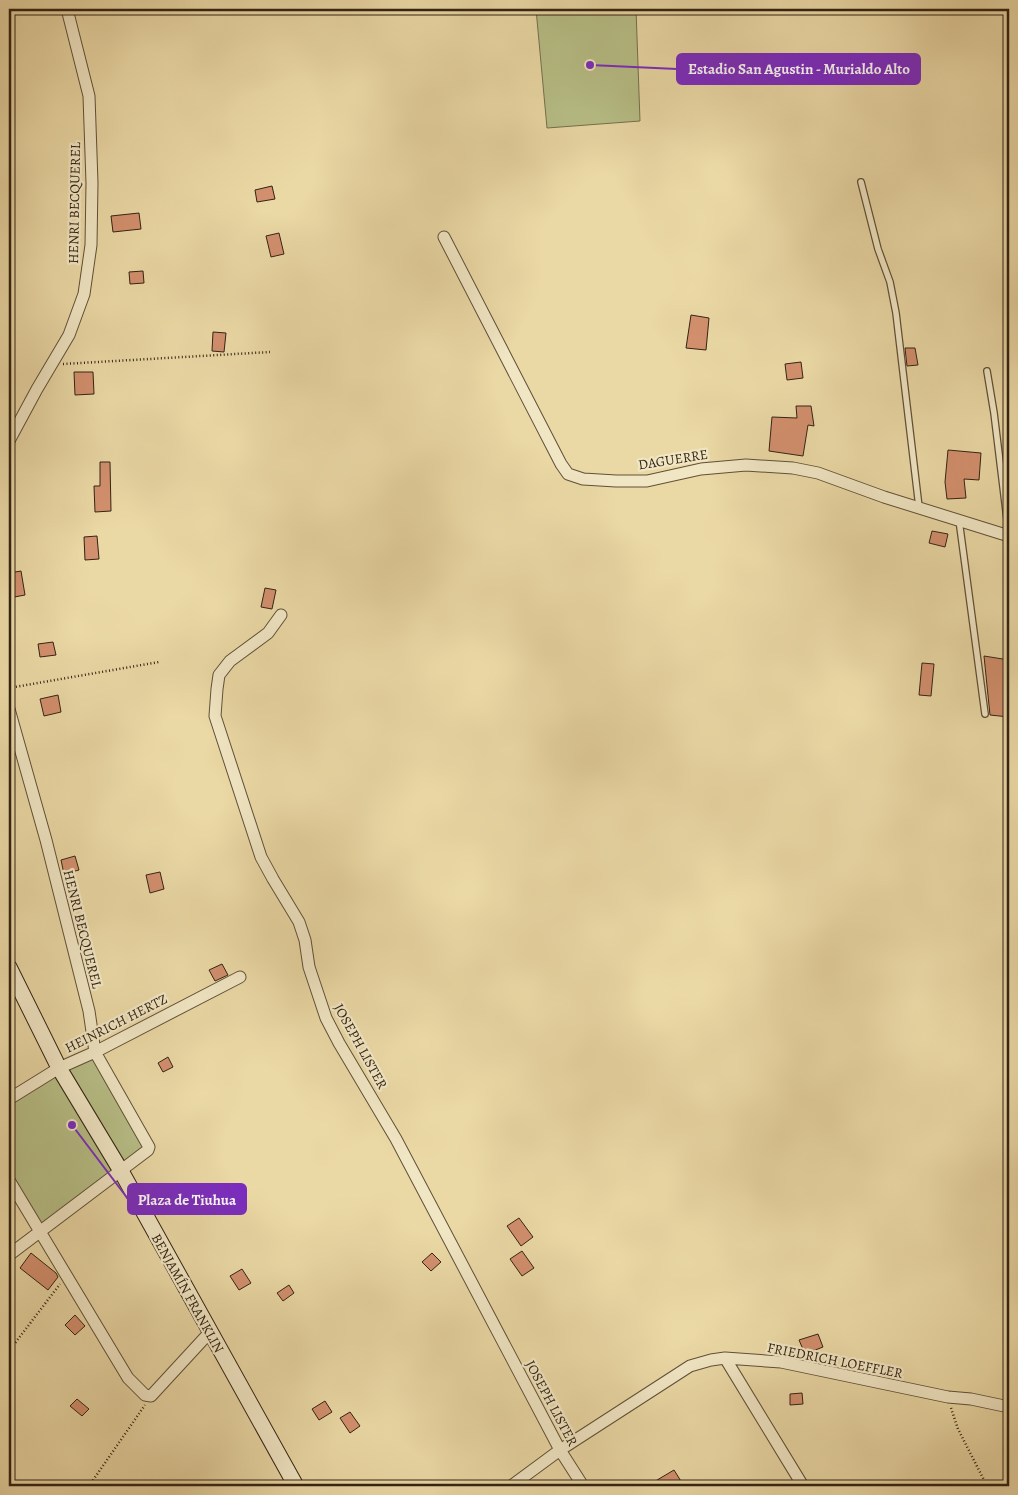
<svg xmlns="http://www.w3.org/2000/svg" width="1018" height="1495" viewBox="0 0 1018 1495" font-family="Alegreya,serif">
	<rect width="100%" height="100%" fill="#ead8a5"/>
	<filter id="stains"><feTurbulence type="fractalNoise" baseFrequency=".004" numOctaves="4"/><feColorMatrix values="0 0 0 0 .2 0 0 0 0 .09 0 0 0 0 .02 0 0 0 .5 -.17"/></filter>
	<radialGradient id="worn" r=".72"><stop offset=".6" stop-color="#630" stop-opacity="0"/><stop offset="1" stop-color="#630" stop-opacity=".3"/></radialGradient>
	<path fill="#b7be86" stroke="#74704d" d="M536,9H636L640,121L547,128Z
		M94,1054L146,1146L39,1228L9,1177V1104Z"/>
	<path fill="#d3906e" stroke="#322314" d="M272,186L275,199L257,202L255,190Z
		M139,213L141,229L113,232L111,216Z
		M279,233L284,254L271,257L266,236Z
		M143,271L144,283L130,284L129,272Z
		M691,315L709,318L706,350L686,348Z
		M213,332L226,333L224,352L212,351Z
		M905,348H915L918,365L907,366Z
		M801,362L803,378L787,380L785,364Z
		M74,372H93L94,394L75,395Z
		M796,406H811L814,426L808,425L803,456L769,451L772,417L797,418Z
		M948,450L981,453L979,480L964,479L966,498L947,499L945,482Z
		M100,462H110L111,511L95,512L94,486H100Z
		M932,531L948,534L945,547L929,543Z
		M97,536L99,559L85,560L84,537Z
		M21,571L25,595L9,598V573Z
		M265,588L276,590L272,609L261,607Z
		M53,642L56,655L40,657L38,644Z
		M984,656L1009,660V717L990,715Z
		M922,663L934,664L931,696L919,695Z
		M58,695L61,712L44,716L40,699Z
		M75,856L79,870L64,874L61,860Z
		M160,872L164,889L150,893L146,875Z
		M222,964L228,975L215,981L209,970Z
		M168,1057L173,1067L163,1072L158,1063Z
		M519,1218L533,1237L521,1246L507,1226Z
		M522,1251L534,1268L522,1276L510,1259Z
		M31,1253L56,1273L58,1277L48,1290L20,1268Z
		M432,1253L441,1262L431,1271L422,1262Z
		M242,1269L251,1283L239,1290L230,1276Z
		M289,1285L294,1293L283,1301L277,1293Z
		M75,1315L85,1326L75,1335L65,1325Z
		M818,1334L823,1347L805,1354L799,1340Z
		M802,1393L803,1404L790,1405V1394Z
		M77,1399L89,1409L82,1416L70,1406Z
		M325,1401L332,1412L319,1420L312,1409Z
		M350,1412L360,1426L350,1433L340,1418Z
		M674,1470L684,1486H647Z"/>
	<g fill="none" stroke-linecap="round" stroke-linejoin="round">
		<g stroke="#605038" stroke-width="8">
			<path id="lane" d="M861,182L878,249L890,282L896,313L919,507
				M987,371L994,413L1009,536
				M959,520L985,714"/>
		</g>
		<g stroke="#605038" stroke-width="13">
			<path id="street" d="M444,237L561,464L568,474L583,479L616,481H647L701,469L746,465L793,468L818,473L884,497L1009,536
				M9,441L37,389L69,335L84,294L91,245L92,183L89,96L67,9
				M281,615L268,633L230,661L219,675L217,689L215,716L261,857L273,879L299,922L305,940L309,967L326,1018L339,1043L396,1139L560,1450L583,1486
				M9,709L46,840L89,1011L95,1052L149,1147L148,1150L9,1255
				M9,1099L59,1068L95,1052L240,977
				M9,1180L128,1378L145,1395L151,1396L210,1332
				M725,1358L803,1486
				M511,1486L560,1450L690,1366L711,1360L725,1358L781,1362L948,1397L971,1399L1009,1407"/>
		</g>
		<g stroke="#322314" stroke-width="17">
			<path id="secondary" d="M9,967L59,1068L121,1171L296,1486"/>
		</g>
		<path stroke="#322314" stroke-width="2.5" stroke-dasharray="1 2.5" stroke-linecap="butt" d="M63,364L270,352
			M9,688L159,662
			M9,1351L60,1284
			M951,1408L958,1429L987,1486
			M89,1486L145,1405"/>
		<use href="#lane" stroke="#f1e6c4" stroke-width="5.5"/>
		<use href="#street" stroke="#f1e6c4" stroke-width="11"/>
		<use href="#secondary" stroke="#f1e6c4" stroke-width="15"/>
	</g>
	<g text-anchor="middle" stroke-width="4.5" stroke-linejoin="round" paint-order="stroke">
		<g font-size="14" fill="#322314" stroke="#f1e6c4">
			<text transform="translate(74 203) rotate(-89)" y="5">HENRI BECQUEREL</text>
			<text transform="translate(673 459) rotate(-9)" y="5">DAGUERRE</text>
			<text transform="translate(83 929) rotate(76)" y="5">HENRI BECQUEREL</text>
			<text transform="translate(116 1023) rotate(-27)" y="5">HEINRICH HERTZ</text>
			<text transform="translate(361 1046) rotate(61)" y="5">JOSEPH LISTER</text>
			<text transform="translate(188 1293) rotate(61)" y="5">BENJAMÍN FRANKLIN</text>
			<text transform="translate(835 1360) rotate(11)" y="5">FRIEDRICH LOEFFLER</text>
			<text transform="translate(552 1403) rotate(62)" y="5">JOSEPH LISTER</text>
		</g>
	</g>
	<path fill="none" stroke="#7b2cbf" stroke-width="2" d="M590 65L677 69M72 1125L128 1199"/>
	<g fill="#7b2cbf" stroke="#f1e6c4" stroke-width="2">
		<circle cx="590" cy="65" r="5"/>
		<circle cx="72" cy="1125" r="5"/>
	</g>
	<g fill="#7b2cbf" stroke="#7b2cbf" stroke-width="2">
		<rect x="677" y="54" width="243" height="30" rx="5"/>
		<rect x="128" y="1184" width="118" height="30" rx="5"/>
	</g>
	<g font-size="15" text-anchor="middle" font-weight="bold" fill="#fff">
		<text x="799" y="74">Estadio San Agustin - Murialdo Alto</text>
		<text x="187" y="1205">Plaza de Tiuhua</text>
	</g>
	<rect width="1018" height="1495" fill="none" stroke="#ead8a5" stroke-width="30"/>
	<rect x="10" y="10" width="998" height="1475" fill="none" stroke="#322314" stroke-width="2.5"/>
	<rect x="15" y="15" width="988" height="1465" fill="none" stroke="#322314"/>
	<rect width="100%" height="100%" filter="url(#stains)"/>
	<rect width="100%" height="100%" fill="url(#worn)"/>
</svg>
